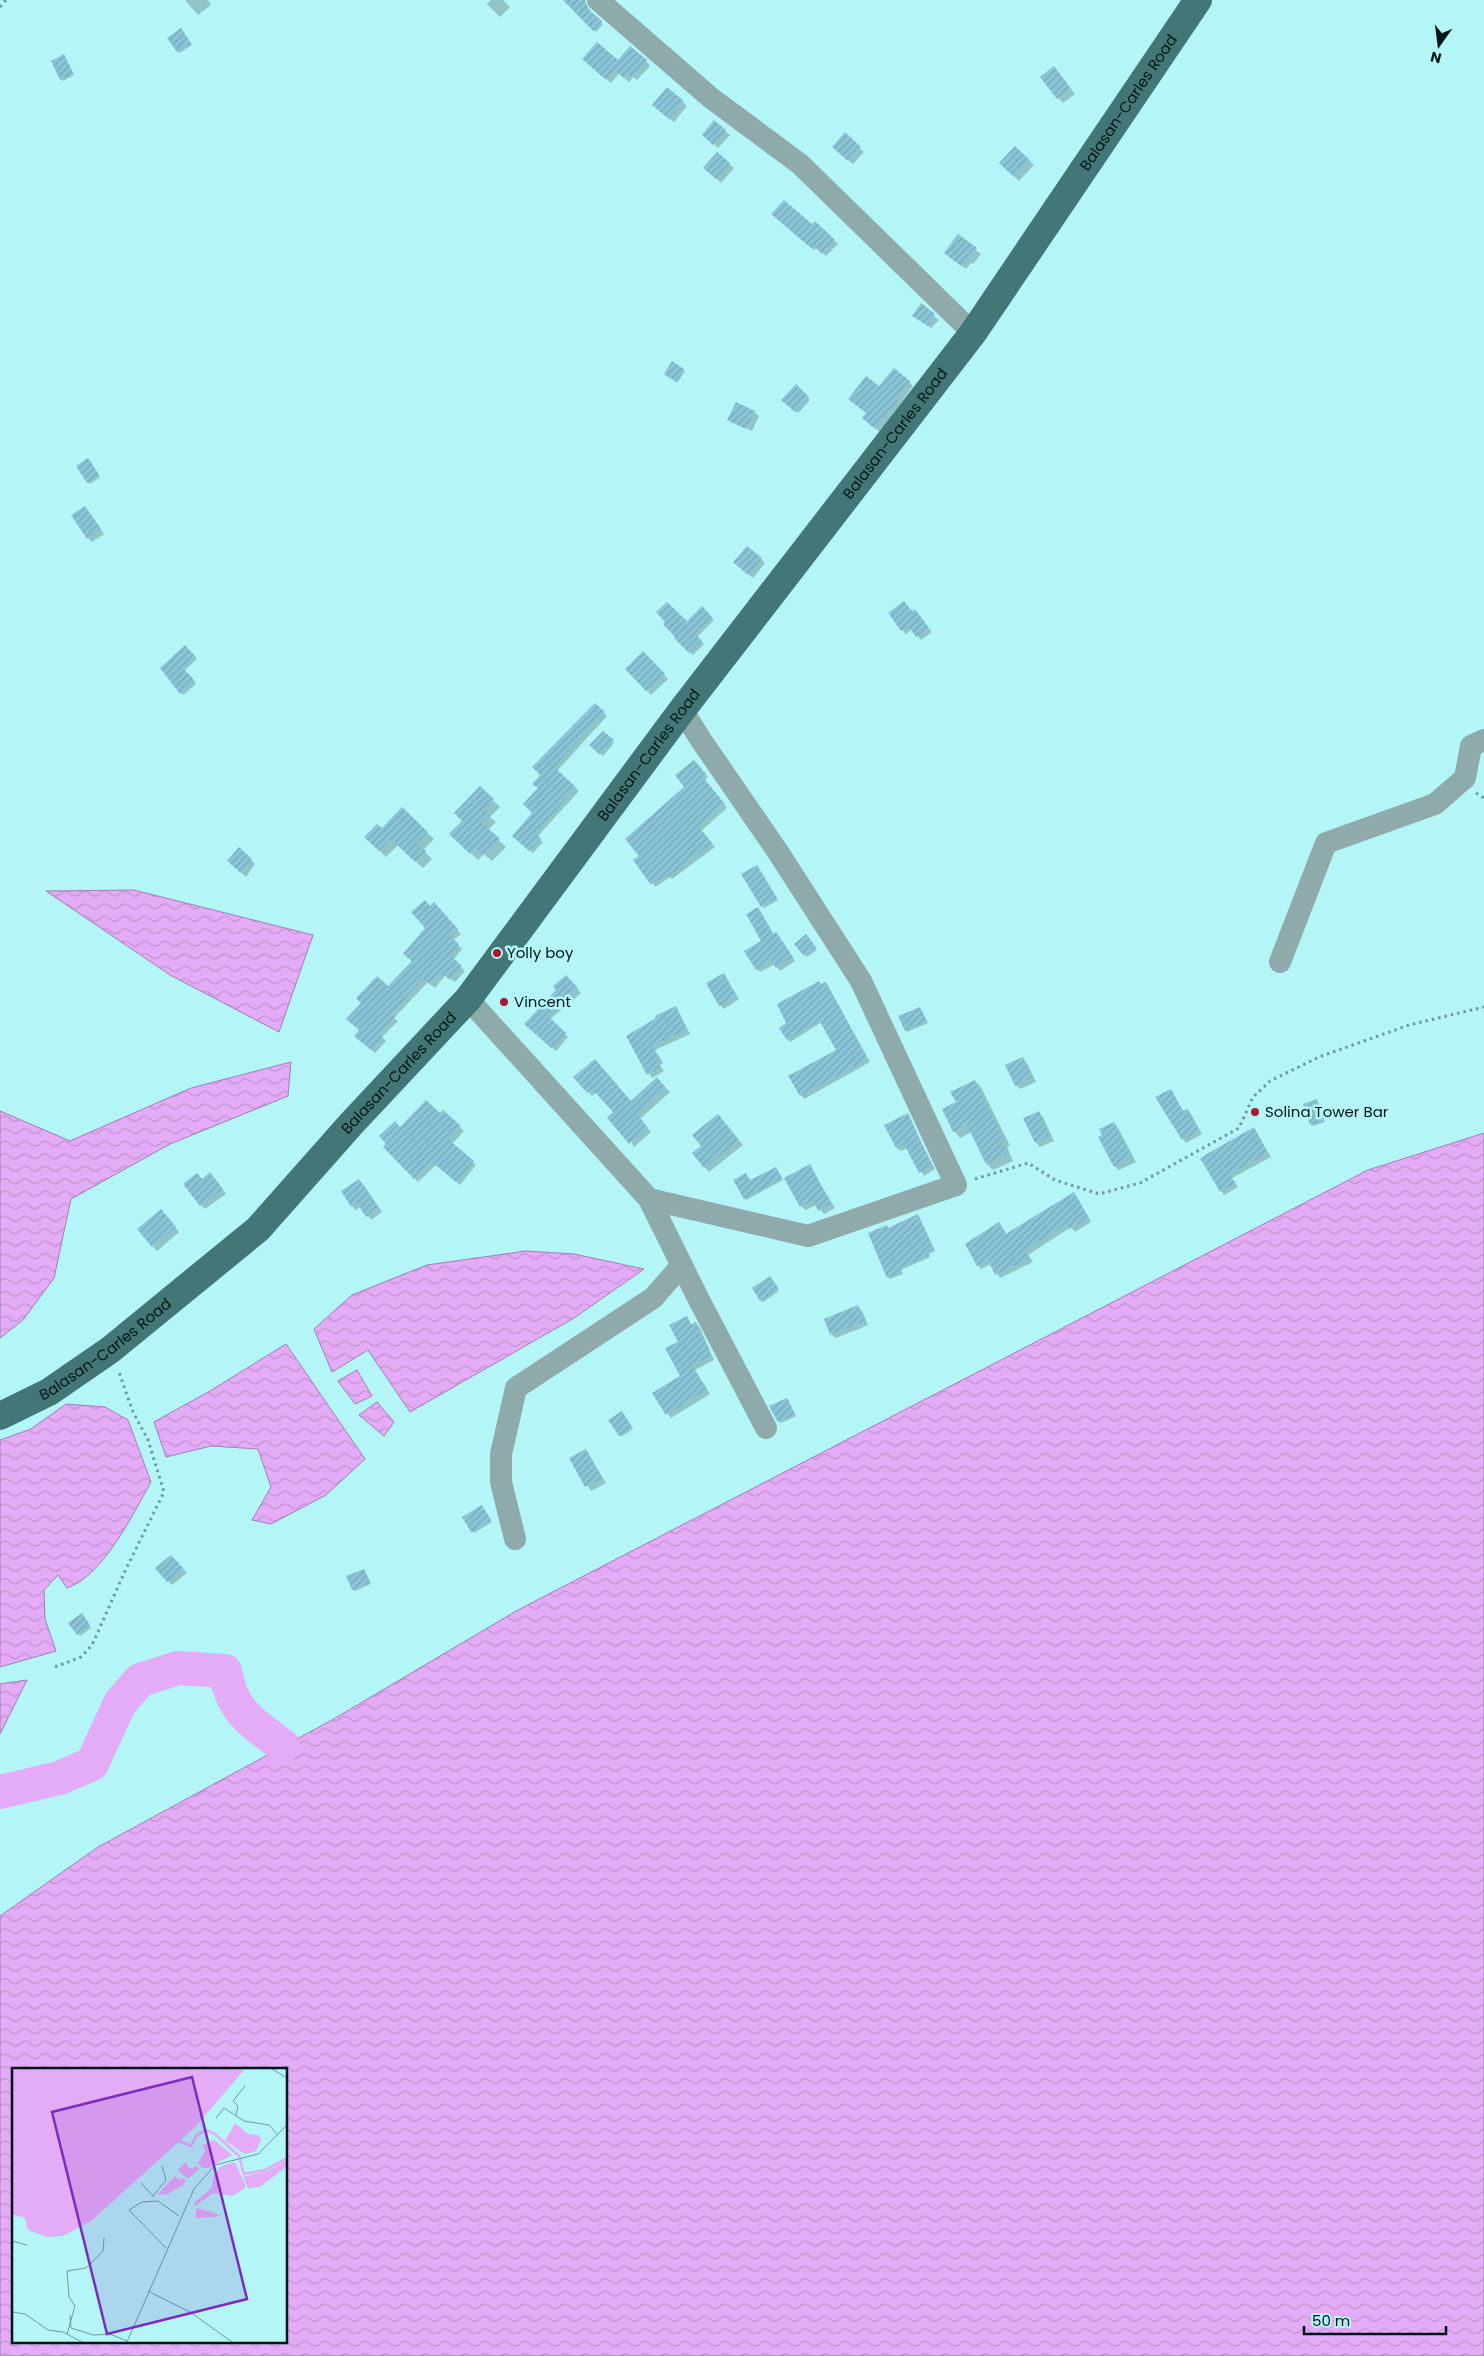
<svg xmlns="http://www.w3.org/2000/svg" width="1484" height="2356" viewBox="0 0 1484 2356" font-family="Poppins,sans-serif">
	<defs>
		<pattern id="water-waves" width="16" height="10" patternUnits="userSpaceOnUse" patternTransform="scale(1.25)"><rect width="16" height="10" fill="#e4abf6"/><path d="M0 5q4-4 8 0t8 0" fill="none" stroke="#c292d2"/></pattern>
		<pattern id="building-hatch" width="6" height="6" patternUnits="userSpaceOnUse" patternTransform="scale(1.25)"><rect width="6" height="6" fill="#8ac5d7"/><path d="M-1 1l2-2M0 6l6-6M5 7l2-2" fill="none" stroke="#75a8b8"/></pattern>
	</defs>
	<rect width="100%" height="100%" fill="#b4f5f7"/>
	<path fill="url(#water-waves)" stroke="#a07fb3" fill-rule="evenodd" d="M134,890L313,935L279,1032L170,975L46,891Z
		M291,1062L288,1096L170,1144L71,1199L54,1278L23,1320L0,1338V1111L70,1141L191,1088Z
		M1484,1133V2356H0V1916L98,1847L332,1720L518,1610L1368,1170ZM14,2070H286V2342H14Z
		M526,1251L574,1254L644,1269L574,1318L410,1412L368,1350L332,1372L314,1329L352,1295L427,1265Z
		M286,1344L365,1459L326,1495L271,1524L252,1520L271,1487L258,1449L211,1446L166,1457L154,1422L210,1391Z
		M357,1370L372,1396L355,1404L338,1381Z
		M377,1402L394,1422L384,1436L359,1415Z
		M66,1404L105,1407L128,1420L151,1482C133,1514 103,1576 67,1588L58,1575L44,1590L45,1619L56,1651L0,1667V1440L31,1429Z
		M27,1680L0,1734V1684Z"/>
	<path fill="#0003" d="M185,0H208L211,5L198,15Z
		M491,0H503L510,7L500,17L487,4Z
		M587,5L590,12L603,24L596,32L577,12Z
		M183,32L192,45L179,53L178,51Z
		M65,58L74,75L63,81L61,79Z
		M646,61L650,66L637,80L633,77L629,82L619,73L611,83L588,63Z
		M1058,72L1075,94L1063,103L1041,77Z
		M683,102L687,106L674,122L658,110Z
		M714,122L730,135L718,148L708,139Z
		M845,134L864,152L853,164L838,151Z
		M1015,147L1034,165L1019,181L1001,163Z
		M729,164L734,168L721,183L709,172Z
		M776,217L812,226L815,223L838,244L826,256L817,247L814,250Z
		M958,236L981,254L973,264L971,263L966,269L950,257Z
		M921,305L939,320L931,328L914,316Z
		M683,370L685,371L678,382L667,376Z
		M909,382L913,386L880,432L868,422L879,388Z
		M796,386L810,400L798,413L783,400Z
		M754,412L759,416L752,431L732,421V424L729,420Z
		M90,461L100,477L90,484L88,482Z
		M89,512L104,534L92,542L88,538Z
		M761,559L765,563L753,578L739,567Z
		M702,608L714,620L697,637L704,644L693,655L676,638Z
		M912,613L918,615L932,632L921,640L912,629L906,634L902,630Z
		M185,647L197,659L184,671L196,684L183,695L171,682Z
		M643,653L668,679L651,695L626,669Z
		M595,705L607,716L557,771L579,791L537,837L543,842L533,853L514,836L534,813L539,788Z
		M603,732L614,743L603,756L591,745Z
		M697,765L708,777L704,780L727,808L701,831L715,847L672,879L670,877L655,887L641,856L686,787Z
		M480,788L500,807L490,817L496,822L488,830L506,847L492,861L484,854L478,860L451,834L464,821Z
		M402,809L434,839L423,850L432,859L423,868L398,845L386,857L366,837L382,830Z
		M251,860L255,864L246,877L233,865Z
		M758,868L778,900L764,908L762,906Z
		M434,904L461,934L453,940L462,949L453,960L465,971L455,982L446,975L435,988L428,982L394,1018L398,1021L382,1037L386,1041L375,1053L359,1040L388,987L413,961L427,928L430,907Z
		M761,912L774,935L776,933L779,936L795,961L780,971L775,964L760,972L757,969L763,941Z
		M808,938L817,950L807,957L805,955Z
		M724,975L739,999L724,1009L720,1005Z
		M566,976L581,993L549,1020L568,1037L556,1051L526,1024L558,990Z
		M822,985L828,987L870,1062L804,1099L790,1077L838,1051L822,1022L790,1042L788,1039V1024Z
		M676,1008L690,1034L655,1050L663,1063L660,1065L664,1071L652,1078L628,1036Z
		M920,1008L928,1023L907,1032L906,1030Z
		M1023,1059L1027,1063L1036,1082L1020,1089L1016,1085Z
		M575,1077L631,1102L657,1079L670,1092L640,1119L651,1132L634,1147L615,1113L597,1092L592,1096Z
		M975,1081L981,1087L1010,1146L1007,1147L1013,1161L993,1170L987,1164L972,1132L960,1138L954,1131L957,1103Z
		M1170,1090L1184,1112L1187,1111L1191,1114L1202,1134L1186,1143L1183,1139Z
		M1317,1101L1325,1122L1313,1126L1311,1124Z
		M443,1111L464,1131L452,1144L476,1165L460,1185L436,1165L418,1182L384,1147L401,1128L440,1115Z
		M1038,1112L1043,1117L1054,1141L1040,1147L1036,1142Z
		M907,1115L935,1169L924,1176L907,1148L901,1151L897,1148L886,1126Z
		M722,1120L743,1145L709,1172L693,1154L703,1146Z
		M1114,1123L1118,1128L1136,1162L1119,1170L1115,1166Z
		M1254,1129L1271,1157L1232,1178L1238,1187L1224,1195L1201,1159Z
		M809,1166L835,1208L824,1214L816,1205L806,1210L801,1206Z
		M777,1170L783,1180L746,1200L745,1198Z
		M214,1178L226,1194L205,1209L201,1205L202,1180Z
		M363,1184L382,1212L371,1220L361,1206L356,1210L352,1206Z
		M1074,1193L1091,1222L1075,1232L1071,1227L1028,1255L1033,1262L1000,1278L991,1264L981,1269L978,1265L999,1224L1007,1235Z
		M165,1215L179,1232L157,1251L139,1229Z
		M918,1216L935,1251L929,1254L930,1257L901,1270L903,1274L890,1279L888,1277L889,1229Z
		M772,1280L779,1291L763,1302L761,1300Z
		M858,1307L862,1311L868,1325L836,1338L831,1334Z
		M686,1317L692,1325L696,1324L700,1328L714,1360L695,1370L710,1394L671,1418L654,1394L681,1376L680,1343Z
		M787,1399L796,1416L781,1423L779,1421Z
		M624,1415L633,1429L621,1437L620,1435Z
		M586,1450L606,1483L591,1491L571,1458Z
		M484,1509L492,1522L474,1533L472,1531Z
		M176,1561L187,1573L172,1585L168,1581Z
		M364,1570L371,1584L355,1591L353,1589Z
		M83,1617L91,1628L80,1636L78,1634Z"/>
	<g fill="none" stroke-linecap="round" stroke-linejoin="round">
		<path stroke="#e4abf6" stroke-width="34" d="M0,1792L59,1778L92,1764L120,1703L140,1680L178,1668L225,1671C233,1714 251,1721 283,1746"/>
	</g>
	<path fill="url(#building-hatch)" d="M563,0H585L589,10L602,21L593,31Z
		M181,28L191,43L177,52L167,38Z
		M597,42L618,60L630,46L647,60L632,77L628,74L624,78L614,70L605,79L582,59Z
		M64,54L73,73L60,80L51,61Z
		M1054,66L1071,89L1057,99L1040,77Z
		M667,87L684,101L669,119L652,105Z
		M714,120L726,130L713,145L702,135Z
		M845,132L861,147L848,161L832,147Z
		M1015,146L1030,160L1014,177L999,163Z
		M717,152L730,163L716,179L703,168Z
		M784,200L812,224L815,221L835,240L822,254L813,245L811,248L771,214Z
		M958,234L977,248L968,261L966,259L961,266L944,253Z
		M921,303L935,314L928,326L912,316Z
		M672,361L684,369L676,382L664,374Z
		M894,368L910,381L895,399L898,401L875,429L862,418L866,413L848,399L866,376L879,386Z
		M796,384L809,397L795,412L781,400Z
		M736,402L755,411L746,429L727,420Z
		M88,458L99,475L87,483L76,466Z
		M85,506L101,529L87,539L71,515Z
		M747,546L762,558L748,575L733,562Z
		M904,601L912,611L915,609L929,628L916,637L908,626L901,631L888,613Z
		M667,602L687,621L702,606L712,617L695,633L702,641L689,653L674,638L675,637L663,624L665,622L656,612Z
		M185,645L196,657L183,668L195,681L180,694L160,668Z
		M643,651L665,674L646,691L625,669Z
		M595,703L605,712L554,767L576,787L535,833L541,838L529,851L512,836L532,813L523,804L538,788L532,784L540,775L532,767Z
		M603,731L614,740L600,755L589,745Z
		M694,760L706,774L702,776L725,804L699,827L712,843L668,877L666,874L651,885L633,860L639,856L625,839L684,787L675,775Z
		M480,786L494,799L484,809L490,815L482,823L500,839L484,855L476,848L470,854L449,834L462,821L454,813Z
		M402,807L428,832L417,843L426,851L415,862L391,839L379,851L364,837L377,824L382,828Z
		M239,847L252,859L241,873L227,861Z
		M757,865L777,898L761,907L741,874Z
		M425,900L430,906L434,902L458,929L450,936L459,944L450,955L462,966L450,980L441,972L431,985L423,979L391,1013L395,1017L379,1033L383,1036L371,1050L354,1036L359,1030L346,1019L361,1003L356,998L377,976L388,986L412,961L403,954L425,928L411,912Z
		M758,907L773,934L776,932L793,957L776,968L771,960L756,970L744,951L761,941L746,914Z
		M806,934L816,947L804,956L794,944Z
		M724,973L736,995L719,1006L706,983Z
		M566,975L578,988L547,1015L566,1033L551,1048L524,1024L556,990L553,986Z
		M819,981L821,984L826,982L868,1059L800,1096L788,1076L836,1050L819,1020L787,1040L779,1028L786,1023L777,1004Z
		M676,1006L687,1029L652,1046L659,1059L657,1060L661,1067L647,1075L626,1036L656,1018L655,1016Z
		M920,1007L927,1021L905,1031L898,1016Z
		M1023,1057L1032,1077L1015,1086L1005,1065Z
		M595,1059L631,1101L657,1077L666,1088L637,1114L648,1128L629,1144L607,1118L613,1112L592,1089L587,1093L573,1077Z
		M975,1080L1004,1140L1001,1141L1007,1154L986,1164L967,1125L953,1132L942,1109L956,1102L950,1092Z
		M1171,1089L1183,1111L1188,1109L1199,1131L1182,1140L1155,1097Z
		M1317,1099L1324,1120L1310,1125L1303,1104Z
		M426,1100L440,1113L443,1110L461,1126L449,1140L474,1161L456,1182L432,1162L414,1179L383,1147L386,1144L379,1136L395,1121L400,1127Z
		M1039,1111L1050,1136L1035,1143L1023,1118Z
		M908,1113L932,1166L919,1173L904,1144L896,1148L884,1125Z
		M718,1114L739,1140L704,1168L692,1153L701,1146L692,1135Z
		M1114,1122L1132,1157L1114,1167L1098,1137L1102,1135L1099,1129Z
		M1254,1127L1268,1153L1229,1174L1235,1183L1220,1192L1200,1158Z
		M810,1164L831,1204L818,1211L813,1200L800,1207L784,1178Z
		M776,1167L782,1178L744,1199L733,1180L746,1173L750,1180Z
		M210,1172L223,1189L200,1206L183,1184L197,1173L202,1179Z
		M359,1179L379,1208L366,1217L357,1203L351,1207L341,1191Z
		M1074,1192L1089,1218L1070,1229L1067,1224L1025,1250L1030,1258L995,1275L988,1260L977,1266L965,1244L999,1222L1006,1234Z
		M161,1209L176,1227L152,1247L137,1229Z
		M918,1214L934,1249L928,1252L929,1255L900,1268L902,1272L887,1278L868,1233L887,1225L888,1228Z
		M770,1276L779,1289L760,1301L752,1288Z
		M858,1305L865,1321L830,1335L824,1319Z
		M687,1316L691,1325L696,1322L711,1356L692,1366L707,1389L666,1415L652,1393L680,1376L665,1348L678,1342L669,1325Z
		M787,1398L795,1414L778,1422L769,1406Z
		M622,1411L632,1427L619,1436L608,1420Z
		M586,1449L602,1478L585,1487L569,1458Z
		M482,1505L491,1520L471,1532L462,1517Z
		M171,1555L183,1568L167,1582L155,1568Z
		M364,1569L370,1582L352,1590L346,1576Z
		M82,1613L90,1625L77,1635L68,1623Z"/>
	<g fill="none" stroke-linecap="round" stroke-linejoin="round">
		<path stroke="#6a9a9c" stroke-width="3" stroke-dasharray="2.5 4" stroke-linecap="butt" d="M0,7L6,0
			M1476,793L1484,798
			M975,1179L1028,1163L1055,1180L1099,1194L1140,1183L1239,1128L1253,1097L1270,1081L1319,1057L1409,1025L1484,1007
			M55,1667L81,1657L92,1645L126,1569L164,1492L148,1440L133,1412L119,1372"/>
		<path stroke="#8faaaa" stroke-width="22" d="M598,0L711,98L800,164L973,333
			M1280,962L1326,843L1435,804L1465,778L1471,746L1484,740
			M468,999L649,1199L808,1236L956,1185L861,981L778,852L701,740L682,710
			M649,1199L698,1298L766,1428
			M515,1539L501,1482V1454L516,1388L653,1298L682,1265"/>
		<path stroke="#427677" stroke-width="28" id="s1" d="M0,1416L49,1392L110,1350L258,1229L351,1124L468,999L682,710L973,333L1198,0"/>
	</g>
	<g fill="#ac1735" stroke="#b4f5f7" stroke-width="2">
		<circle cx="497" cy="953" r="5"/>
		<circle cx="504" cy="1002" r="5"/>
		<circle cx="1255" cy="1112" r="5"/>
	</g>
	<g text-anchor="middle" stroke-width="5" stroke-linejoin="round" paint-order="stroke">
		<g font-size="15" fill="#001718" stroke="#b4f5f7">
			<text dy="5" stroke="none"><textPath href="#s1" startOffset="1745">Balasan-Carles Road</textPath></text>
			<text dy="5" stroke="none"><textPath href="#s1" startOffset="1340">Balasan-Carles Road</textPath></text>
			<text dy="5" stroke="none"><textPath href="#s1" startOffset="935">Balasan-Carles Road</textPath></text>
			<text dy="5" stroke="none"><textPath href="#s1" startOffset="530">Balasan-Carles Road</textPath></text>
			<text dy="5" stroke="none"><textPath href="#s1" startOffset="125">Balasan-Carles Road</textPath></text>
		</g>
		<g font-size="15" fill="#001718" stroke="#b4f5f7" text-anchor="start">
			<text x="507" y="958">Yolly boy</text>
			<text x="514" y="1007">Vincent</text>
			<text x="1265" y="1117">Solina Tower Bar</text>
		</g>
	</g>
	<g transform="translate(12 2068)">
		<rect width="275" height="275" fill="#b4f5f7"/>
		<path d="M0,1H233L182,60L79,153L51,168L36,169L16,162L13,150L0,146ZM223,55L236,66L247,67L249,72L244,83L233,86L213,73ZM202,72L220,87L196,100H190L186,95L193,83L191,77ZM275,92V98L248,119L236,120L231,109L255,103ZM174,94L177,101L185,98L187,101L176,111L166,102ZM223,94L234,119L221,128L201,125L183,138L182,135L200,120L202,107L209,98ZM163,108L168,112L171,110L174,113L171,117L156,126L145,127ZM184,140L196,143L210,148L184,150Z" fill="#e4abf6"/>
		<path fill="none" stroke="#e4abf6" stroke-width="2.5" d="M167,73L179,78L185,67L194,62L203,66L227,88L232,106L253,102L275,90"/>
		<path fill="none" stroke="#6c9c9e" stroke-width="1" d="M260,1L275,10M224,47L226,38L221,33L233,18M204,50L212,40L232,53L257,57L266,67M129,115L142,129M141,128L154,112L150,98M0,173L15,177M154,180L117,142L130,134L146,133L167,148M136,223L178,244L220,274M0,244L13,246L36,262L51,264L70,274M58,247L59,260L81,267L98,266L115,273M55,266L63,238L57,229L55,203L74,200L91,183L92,170M115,274L182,121L203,97L246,86L275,57"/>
		<path fill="#7b2cbf" fill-opacity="0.15" stroke="#7b2cbf" stroke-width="2.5" d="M180,9L235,231L95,266L40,44Z"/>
		<rect width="275" height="275" fill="none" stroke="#001718" stroke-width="2.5"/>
	</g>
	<g transform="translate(1439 45) rotate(194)" stroke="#b4f5f7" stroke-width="4" paint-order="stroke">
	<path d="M0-4L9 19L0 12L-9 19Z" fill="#001718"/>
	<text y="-8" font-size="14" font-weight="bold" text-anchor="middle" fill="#001718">N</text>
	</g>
	<path d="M1304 2326v8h142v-8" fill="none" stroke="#001718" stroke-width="2.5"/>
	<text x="1312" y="2326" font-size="15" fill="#001718" stroke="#b4f5f7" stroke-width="4" paint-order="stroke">50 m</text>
</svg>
